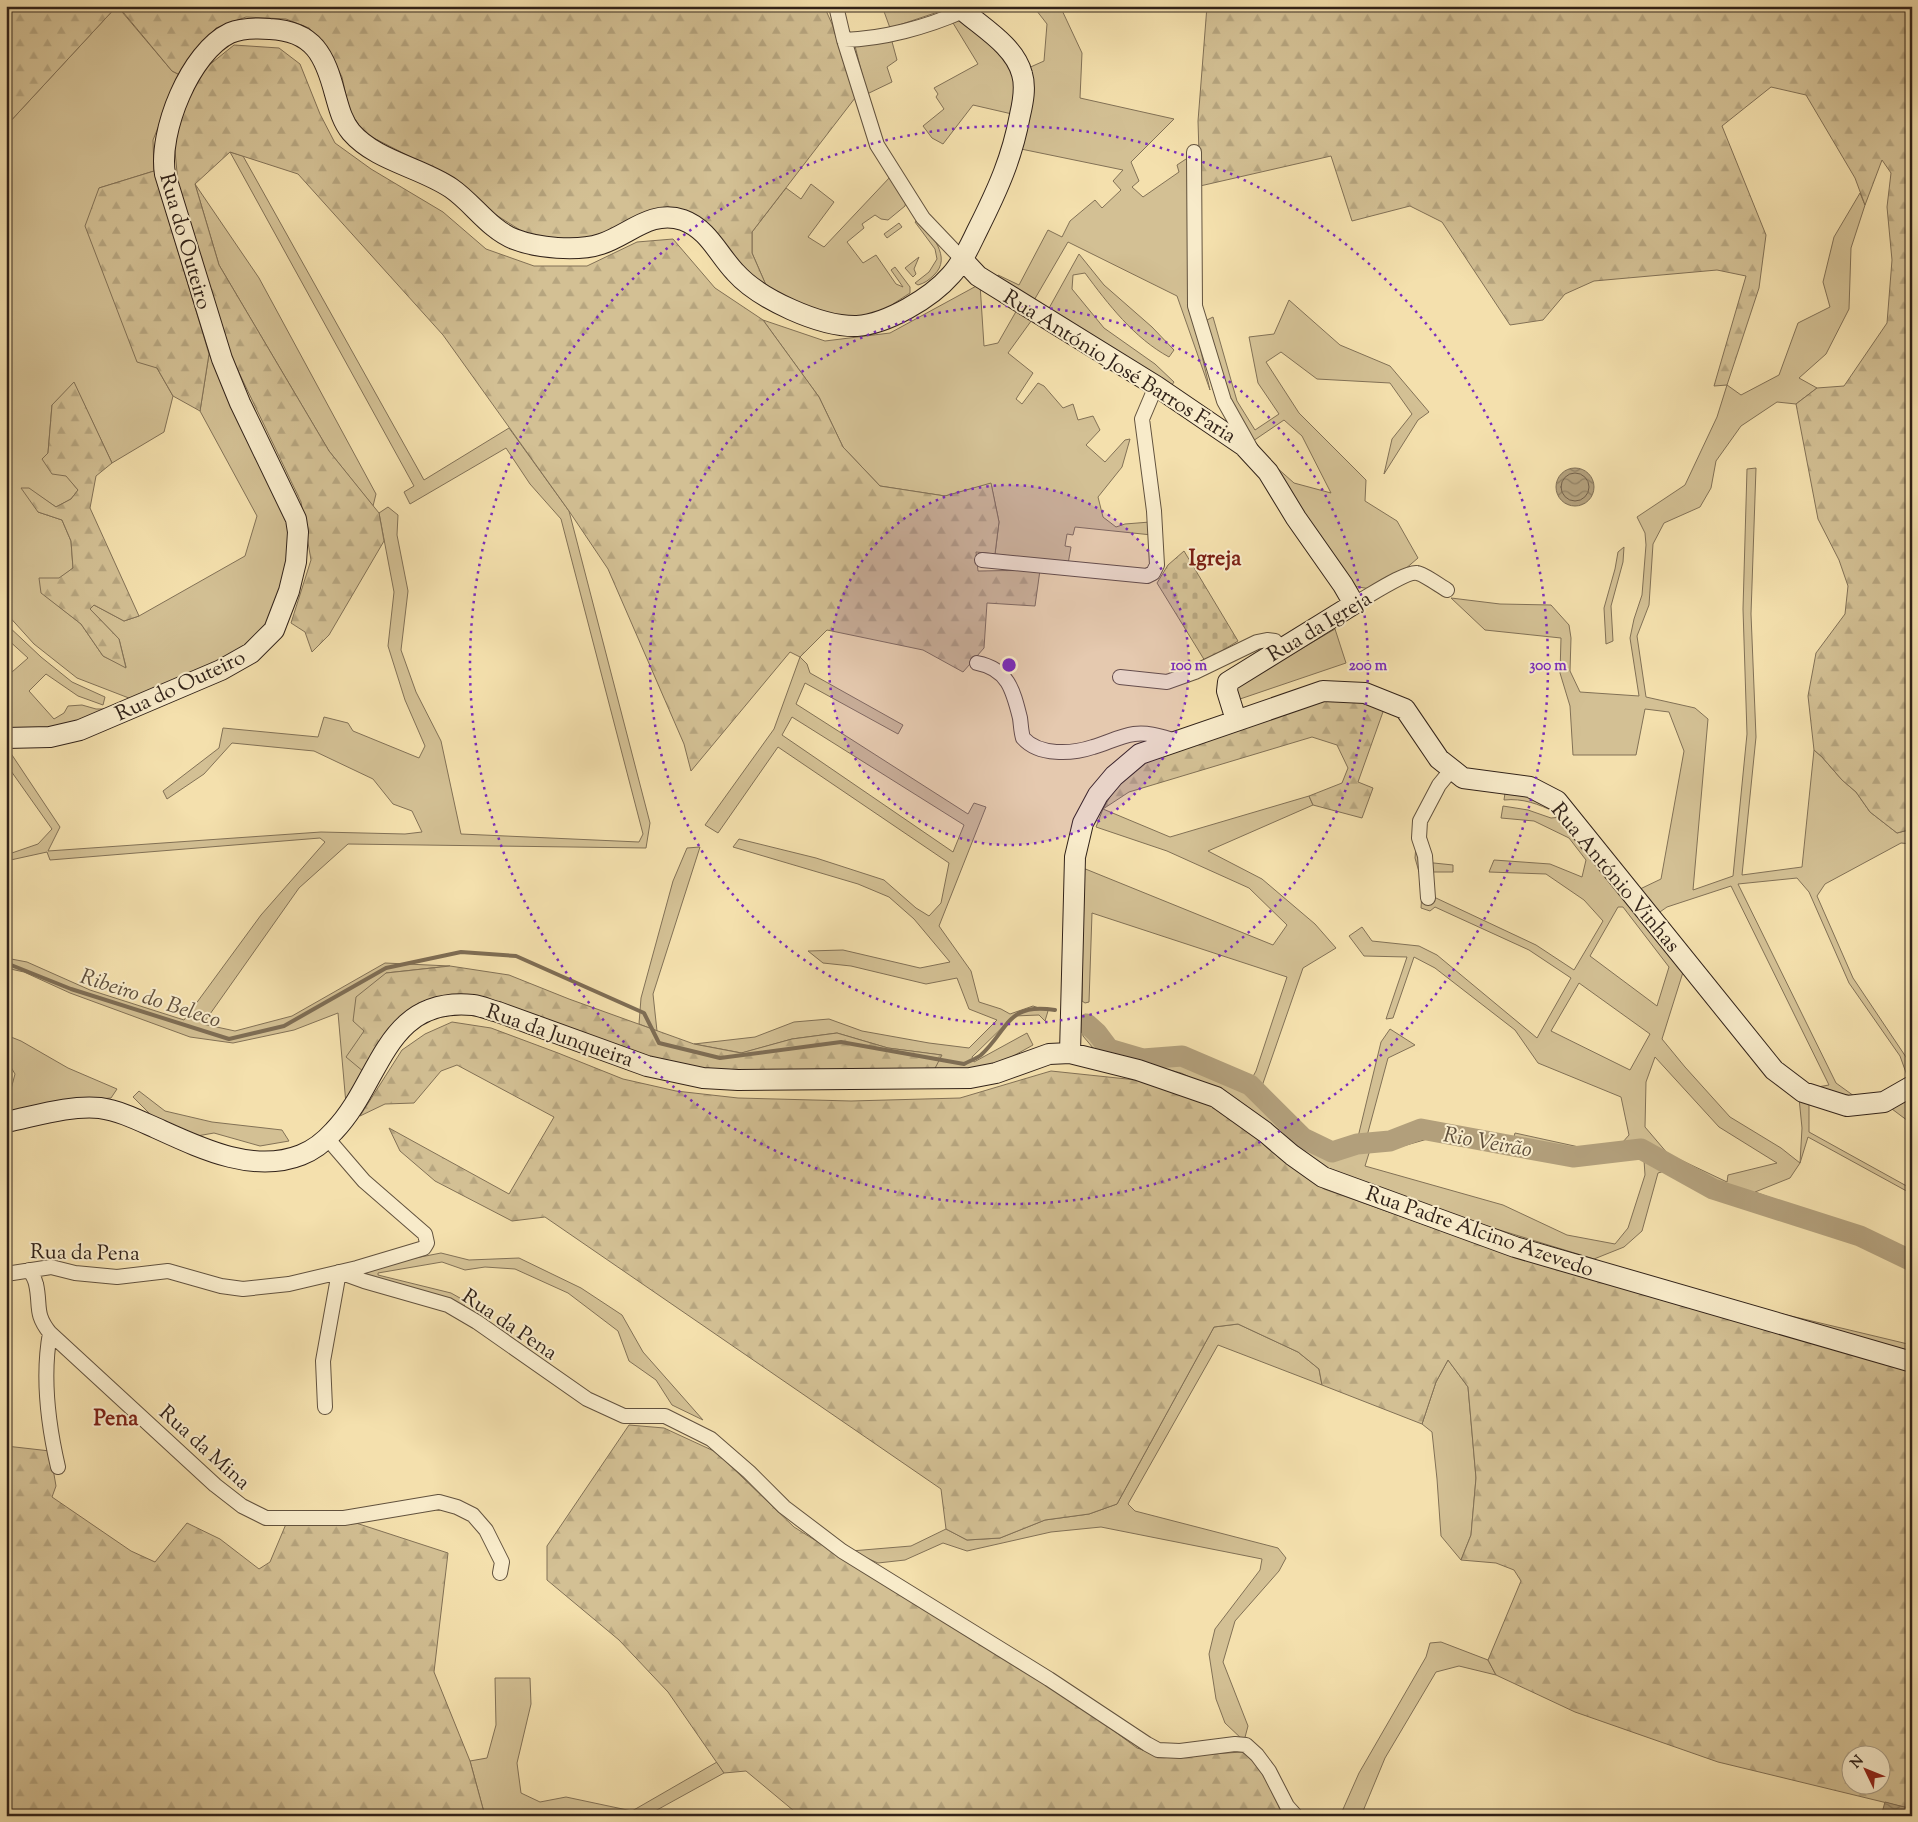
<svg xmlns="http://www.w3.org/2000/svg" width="1918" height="1822" viewBox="0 0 1918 1822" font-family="'Sorts Mill Goudy',serif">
	<defs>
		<pattern id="forest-firs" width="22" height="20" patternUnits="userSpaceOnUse" patternTransform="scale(1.25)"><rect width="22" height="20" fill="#d3c094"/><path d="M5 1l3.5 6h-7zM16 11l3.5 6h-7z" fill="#b6a57f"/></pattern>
		<pattern id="cemetery-stones" width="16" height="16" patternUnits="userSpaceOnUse" patternTransform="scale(1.25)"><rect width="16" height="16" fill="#d3c094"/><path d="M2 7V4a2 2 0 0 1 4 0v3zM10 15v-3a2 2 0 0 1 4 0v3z" fill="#b6a57f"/></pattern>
		<pattern id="water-waves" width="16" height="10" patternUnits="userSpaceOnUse" patternTransform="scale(1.25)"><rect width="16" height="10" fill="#b29f7b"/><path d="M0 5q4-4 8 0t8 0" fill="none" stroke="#918164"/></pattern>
	</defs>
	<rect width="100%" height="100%" fill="#f4e0ad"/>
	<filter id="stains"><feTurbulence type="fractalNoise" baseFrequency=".004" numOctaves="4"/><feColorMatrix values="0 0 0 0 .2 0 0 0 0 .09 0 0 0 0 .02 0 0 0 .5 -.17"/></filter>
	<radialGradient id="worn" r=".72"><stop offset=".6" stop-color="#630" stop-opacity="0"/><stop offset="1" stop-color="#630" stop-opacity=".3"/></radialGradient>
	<path fill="#d3c094" stroke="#827156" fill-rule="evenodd" d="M117,6L172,71L182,76L168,103L153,140L154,171L99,188L157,368L173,396L164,432L112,463L74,383L52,405L48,453L78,490L71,499L56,507L29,489L38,512L62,520L71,541L73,568L42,593L81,624L103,656L126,667L119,639L90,609L94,605L124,621L139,616L245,556L257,516L200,411L209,354L289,516L288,562L274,616L251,645L134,700L77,678L34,644L6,613V126Z
		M882,6H945L947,9L890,28Z
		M1033,6H1060L1082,53L1080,98L1174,119L1131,162L1139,181L1132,187L1143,197L1179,172L1177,165L1189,157L1190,305L1210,390L1177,296L1068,242L1033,302L995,280L998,275L1019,285L1048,230L1062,237L1070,221L1095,200L1102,208L1121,190L1113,181L1123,170L1021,149L1026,69L1044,61L1047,24Z
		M963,19L1012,64L1017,88L1012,114L973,105L943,144L932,138L923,126L944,109L936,97L938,94L934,88L978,64L953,23Z
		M891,38L897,60L887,67L892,82L867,94L855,46Z
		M230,152L243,156L424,480L509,428L569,511L650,823L646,848L348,844L299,888L203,1024L235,1031L292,1016L385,963L450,966L386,973L364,1030V1072L346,1104L338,1013L294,1030L233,1043L190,1037L70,993L24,972L6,968V958L27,962L90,990L184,1020L261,915L325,842L320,838L50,860L47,852L6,861V855L38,844L52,829L11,771L6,772V746L60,827L48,851L321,832L405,834L422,832L412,811L393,804L373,779L314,751L232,743L204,774L167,799L163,791L219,748L223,728L318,737L324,717L348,723L353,731L419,758L425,746L405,700L388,646L394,592L379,513L388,507L398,515L397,535L408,591L401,650L416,692L441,741L461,834L639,842L643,834L561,519L530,484L506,448L410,504L404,492L414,486Z
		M891,176L906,201L905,206L888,220L881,219L875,215L862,224L864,228L847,242L863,263L876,255L896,284L903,287L891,270L895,267L910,287V293L893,304L889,309L868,317L828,315L769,292L752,253V232L786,188L801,199L811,184L834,202L808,237L824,247Z
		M195,184L259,278L376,494L373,506L329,451L219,265Z
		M1860,193L1865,205L1851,248L1849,309L1826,354L1799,378L1817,388L1796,404L1777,402L1741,426L1716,461L1711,488L1700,507L1664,523L1653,544L1649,605L1637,636L1646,697L1695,708L1708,719L1693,890L1733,876L1747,734L1743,609L1747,469L1756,468L1751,614L1756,737L1742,875L1802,867L1814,750L1822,757L1842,780L1856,792L1870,812L1897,833L1912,829V844L1901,843L1825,884L1817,896L1853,978L1912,1066V1079L1909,1081L1900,1056L1849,983L1809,892L1797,878L1738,884L1836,1083L1854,1096L1832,1094L1812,1088L1829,1085L1731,886L1667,907L1657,914L1638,890L1661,879L1684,751L1669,712L1645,709L1636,755H1573L1570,706L1560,673L1561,638L1485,630L1451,598L1500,604L1551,605L1569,625L1571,638L1570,671L1580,692L1639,696L1630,638L1634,619L1642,595L1646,545L1645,533L1637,517L1685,485L1717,417L1727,385L1741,395L1779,375L1798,323L1830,307L1823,282L1834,237Z
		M919,219C930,234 953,257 934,275C929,280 925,283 918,285L915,283L929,272L937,259L935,249L915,222Z
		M899,223L902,227L887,238L884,234Z
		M1079,254L1104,285L1152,327L1174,350L1169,357C1134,338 1108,304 1085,273L1073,275L1072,289L1104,328L1155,364L1174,382L1169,389L1048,310Z
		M919,257L914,269L916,274L913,277L905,268Z
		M980,284L984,346L998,343L1018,308L1034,317L1008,353L1033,373L1016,399L1022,404L1038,383L1044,386L1063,408L1073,404L1078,420L1093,416L1100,430L1086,445L1105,462L1125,440L1130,439L1122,467L1098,497L1103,517L1116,527L1125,524L1150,522L1152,535L1075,527L1073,535L1067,534L1065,546L1071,547L1068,564L995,554L999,522L991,484L945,496L880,486L843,447L819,397L763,320L825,341L890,333Z
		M1289,300L1340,345L1390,366L1429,412L1418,420L1384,474L1392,439L1412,414L1390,383L1317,379L1281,352L1266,362L1299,413L1366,480L1365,501L1397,521L1418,558L1404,570L1371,589L1352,586L1266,458L1294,483L1331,493L1302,436L1284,420L1253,441L1229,403L1203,322L1213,317L1237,401L1255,430L1279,414L1258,383L1249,337L1274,334Z
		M1624,547L1623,562L1611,606L1613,641L1606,644L1604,608L1615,569L1618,552Z
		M6,624L41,657L72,682L105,697L103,705L78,696L46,674L29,691L54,719L64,713L68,706L82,705L96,709H104L107,712L49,729L6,731V665L12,672L28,658L6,638Z
		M1335,629L1346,663L1240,699L1235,688Z
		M800,657L807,664L810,673L903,725L898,734L805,683L796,704L968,814L974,803L986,807L939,926L971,971L979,1002L1001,1009L1010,1014L1033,1006L1048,1011L1045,1021L1039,1015L1014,1016L972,1057L974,1062L1027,1033L1033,1045L1006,1060L968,1074L933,1072L941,1055L888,1048L837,1033L792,1039L742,1053L694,1044L755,1037L794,1022L829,1019L862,1031L929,1043L969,1048L997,1020L969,1009L957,978L926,984L851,966L823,963L808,951L843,950L920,968L950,962L914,919L889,897L858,884L733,847L739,839L816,858L884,880L916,908L929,916L941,903L949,863L778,747L718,833L705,825L774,729ZM792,717L964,825L953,852L782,735Z
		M1508,790L1548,804L1555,812C1538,804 1523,798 1504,800L1505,793Z
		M1309,796L1313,805L1208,851L1262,879L1315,924L1336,948L1303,968L1261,1089L1295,1122L1319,1140L1342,1146L1358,1137L1381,1042L1390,1029L1415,1045L1388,1058L1367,1136H1396L1434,1122L1502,1137L1498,1150L1431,1138L1396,1148L1370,1150L1365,1166L1503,1205L1567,1235L1615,1244L1628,1228L1645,1175L1644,1160L1633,1154L1577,1163L1512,1144L1515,1133L1579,1147L1622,1143L1629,1135L1621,1097L1538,1063L1515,1030L1435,968L1414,957L1393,1018L1386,1019L1407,957L1364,956L1349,936L1362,927L1372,941L1419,946L1437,955L1537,1038L1571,978L1529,950L1435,907L1430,911L1421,908L1422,893L1436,898L1536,945L1574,970L1603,921L1584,900L1546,874L1489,872L1494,860L1550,864L1582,877L1586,860L1569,838L1534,821L1501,818L1503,806L1528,810L1551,818L1562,817L1684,969L1662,1039L1685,1067L1730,1117L1781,1148L1800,1163L1802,1128L1799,1098L1809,1102V1132L1912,1189V1194L1808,1137L1800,1163L1790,1178L1755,1192L1868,1233L1912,1255V1266L1861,1242L1720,1199L1668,1170L1658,1173L1642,1231L1624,1247L1594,1259L1441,1212L1333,1172L1311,1160L1228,1095L1181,1073L1107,1054L1093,1048L1083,1036L1081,1017L1085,1014L1091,1017L1101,1034L1115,1044L1159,1054L1183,1049L1251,1080L1256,1071L1287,977L1092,913L1089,1002L1085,1003L1082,1001L1083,868L1273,945L1287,925L1249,888L1167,851L1096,827L1103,809L1170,837ZM1618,907H1623L1669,967L1657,1006L1590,956ZM1579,983L1650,1034L1630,1070L1551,1031ZM1655,1057L1719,1127L1777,1163L1728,1175L1727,1182L1668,1154L1645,1127L1646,1082Z
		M1430,806L1422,845L1424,862L1453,865V872H1419L1415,858L1418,819Z
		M700,847L653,994L657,1031L639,1024L641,998L673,881L687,848Z
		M6,1035L21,1041L68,1068L117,1089L111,1098L77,1101L6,1117V1108L15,1074L6,1059Z
		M139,1091L165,1111L212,1122L282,1130L289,1141L260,1146L214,1133L197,1136L157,1121L133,1097Z
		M1912,1097V1124L1892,1109Z
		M441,1253L469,1260L519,1258L581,1288L622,1315L643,1352L703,1420L672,1405L656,1380L629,1361L618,1331L568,1293L515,1269L485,1267L465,1270L442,1262L378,1273V1275L451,1293L467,1302L462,1309L367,1277L365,1271L405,1260Z
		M1720,1299L1912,1345V1356Z
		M1238,1324L1298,1352L1319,1369L1322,1385L1218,1345L1128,1504L1135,1511L1278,1548L1286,1558L1279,1571L1235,1621L1223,1662L1248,1726L1244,1741L1225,1723L1216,1699L1209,1654L1215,1629L1260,1570L1262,1559L1101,1527L1051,1532L967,1551L943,1543L905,1560L878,1563L851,1551L911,1546L946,1529L967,1540L1000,1538L1045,1520L1089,1514L1117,1504L1214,1327Z
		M1448,1360L1468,1387L1476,1478L1471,1535L1461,1560L1441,1536L1437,1479L1432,1432L1422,1424L1436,1382Z
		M1441,1642L1488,1660L1496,1675L1459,1666L1436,1672L1385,1758L1361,1816H1340L1359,1773L1426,1657L1430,1643Z
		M495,1678H530L531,1704L517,1763L521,1793L540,1802L566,1797L632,1811L717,1762L724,1773L646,1816H596L585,1813L579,1816H485L470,1761L487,1758L496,1725Z"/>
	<path fill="url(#forest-firs)" stroke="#827156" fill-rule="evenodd" d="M6,6H117L6,126Z
		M118,6H824L832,24L855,98L752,232V253L769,292L751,280L697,219L600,238L569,240L528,235L493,213L461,183L364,133L349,110L342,77L325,44L309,28L286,19L246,17L216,28L201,44L182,76L172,71Z
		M1207,6H1912V829L1897,833L1870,812L1856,792L1842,780L1822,757L1814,750L1808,696L1816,653L1845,614L1848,586L1839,560L1818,519L1796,404L1817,388L1844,386L1887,323L1892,260L1887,207L1891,173L1882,160L1865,205L1855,178L1806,95L1771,87L1722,126L1766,235L1759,288L1727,385L1714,386L1746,276L1717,270L1594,281L1565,294L1543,320L1510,325L1442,222L1410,206L1352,221L1331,156L1200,186L1198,121Z
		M234,45L279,48L300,64L320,114L335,143L371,169L443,212L486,249L534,266H587L637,242L673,239L715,288L763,320L819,397L843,447L880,486L945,496L991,483L999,522L995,554L976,552L978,571L1040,570L1035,606L987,603L984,648L963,672L923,650L827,630L800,657L790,652L691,771L684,744L608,569L569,511L443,335L298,174L230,152L195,184L219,265L329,451L379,513L384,541L329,635L312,652L305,632L291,623L311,560L301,502L231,356L178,183L174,140L191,91L208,66Z
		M154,171L209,354L200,411L173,396L157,368L137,362L85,226L99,188Z
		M74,382L112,463L96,476L90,508L139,616L124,621L94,605L90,609L119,639L126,668L103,656L81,624L41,593L39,578H59L73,568L71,541L62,520L38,512L21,488H29L56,507L71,499L78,490L66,476L52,474L42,459L48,453L52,405Z
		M1350,700L1384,709L1358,782L1373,788L1362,818L1313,805L1309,796L1342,783L1348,768L1337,745L1312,737L1129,792L1103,809L1118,783L1146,758L1313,702Z
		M450,966L509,975L569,999L694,1044L741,1053L792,1039L837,1033L888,1048L942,1055L933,1072L725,1074L669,1064L449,998C441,999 430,999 422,1002C392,1015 378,1045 364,1072L346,1057L364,1031L353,1021L356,997L386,973Z
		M452,1022L491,1028L558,1053L623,1079L676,1091L738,1098L851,1101L960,1098L1051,1071L1146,1081L1215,1107L1324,1189L1496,1250L1912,1371V1809L1718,1762L1575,1712L1496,1675L1488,1660L1521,1581L1514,1570L1496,1563L1461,1560L1471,1535L1476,1478L1468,1387L1448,1360L1436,1382L1422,1424L1322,1385L1319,1369L1298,1352L1238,1324L1214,1327L1117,1504L1089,1514L1045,1520L1000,1538L967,1540L946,1529L941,1489L545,1217L512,1221L435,1181L400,1151L389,1128L509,1194L554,1117L457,1065L441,1071L414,1103L385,1104L360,1116L402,1050L425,1034ZM1850,1754H1880V1784H1850Z
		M629,1425L664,1428L716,1452L794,1527L1086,1710L1137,1748L1165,1757L1242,1752L1260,1763L1283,1816H800L746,1771L724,1773L668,1692L619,1640L547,1580V1546Z
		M6,1446L50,1451L56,1486L52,1497L131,1551L155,1562L187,1523L220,1539L259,1569L270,1562L286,1524L356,1523L448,1553L434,1672L470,1761L485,1816H6Z"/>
	<path fill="url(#cemetery-stones)" stroke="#827156" d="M1184,551L1238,641L1205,661L1157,583L1168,565Z"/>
	<path fill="url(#water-waves)" stroke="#7e6d54" d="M1556 487a19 19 0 1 1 38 0a19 19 0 1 1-38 0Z
		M1885,1802L1912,1809V1816H1881Z"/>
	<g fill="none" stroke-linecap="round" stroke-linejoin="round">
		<path stroke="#72604a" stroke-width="1" d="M1561 487a14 14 0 1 1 28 0a14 14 0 1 1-28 0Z"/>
		<path stroke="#7e6d54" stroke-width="4" d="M6,963L71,989L229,1039L284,1026L386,968L461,952L516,956L644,1013L659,1043L720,1058L841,1042L964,1064C969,1061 976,1059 981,1055C1009,1029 1007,1002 1055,1010"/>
		<path stroke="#b29f7b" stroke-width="21" d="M1087,1024L1097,1033L1109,1049L1143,1059L1182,1056L1250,1085L1303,1138L1332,1152L1357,1144L1390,1141L1421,1129L1573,1157L1641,1149L1713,1189L1860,1236L1912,1261"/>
		<g stroke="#62523e" stroke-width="16">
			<path id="street" d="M836,6L844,40L877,145L923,218L962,259
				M844,40C883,39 927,27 963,11
				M1194,152L1195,306L1224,401L1251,449
				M982,560L1147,576L1153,573L1157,565L1154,511L1142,419L1156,386
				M1354,604C1366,598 1406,571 1417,573C1424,574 1440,586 1447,590
				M977,663C1008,669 1013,690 1020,718C1021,725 1021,731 1023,738C1039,756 1072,754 1093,747C1107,743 1120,736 1134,734C1149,732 1162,737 1176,741
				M1120,677L1167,682L1195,672L1257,642L1267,640L1275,641L1281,649
				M1428,898L1425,856L1419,838L1420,821L1439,785L1452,769
				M29,1270C32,1274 35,1279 36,1284C41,1306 34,1313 50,1333L215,1485L242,1506L266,1518H344L439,1502L457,1507L473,1515L486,1530L502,1562L500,1573
				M6,1274L51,1267L75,1273L117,1277L168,1271L221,1286L243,1289L289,1284L357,1268L424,1248L427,1243L425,1234L364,1181L327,1138
				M50,1333C42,1377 48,1424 58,1467
				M325,1407L323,1361L339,1272L364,1281L448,1305L477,1322L587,1399L624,1416H665L711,1439L749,1472L784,1507L842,1551L1049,1679L1147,1744L1158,1750L1180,1751L1235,1744L1246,1745L1257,1755L1269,1771L1287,1806L1296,1816"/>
		</g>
		<g stroke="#312219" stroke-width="22">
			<path id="secondary" d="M962,259L978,276L1156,386L1244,446L1268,472L1296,518L1343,585L1354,604L1228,682L1227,691L1236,720
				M6,738L50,737L80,730L221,670L251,653L274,630L289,591L296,562L298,532L296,519L240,403L222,359L165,174C158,132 190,52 230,33C242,28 257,28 270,29C314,31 325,56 335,94C339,108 342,121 351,132C376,161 420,167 451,188C473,203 489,229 514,239C537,248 577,252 601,244C629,235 651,209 683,220C708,229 718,254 735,272C759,299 820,327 857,326C887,324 931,298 951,275C963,262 970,245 978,229C998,189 1012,158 1020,115C1023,102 1026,87 1022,74C1014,44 979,26 958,6
				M1070,1053L1075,857L1083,823L1098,795L1114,776L1140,754L1323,691L1365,693L1405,709L1439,759L1463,778L1530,787L1557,801L1774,1070L1803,1092L1847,1106L1884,1102L1912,1086
				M6,1122C36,1116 69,1105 100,1108C120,1111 138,1120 156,1128C200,1148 253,1174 301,1155C314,1150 325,1141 334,1131C381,1083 384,996 473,1005C481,1006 490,1010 498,1012L647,1066L703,1078L738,1080L970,1078L996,1073L1049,1054L1070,1053L1138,1070L1216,1097L1265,1132L1292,1155L1323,1177L1515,1247L1912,1362"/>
		</g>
		<use href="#street" stroke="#f8ebca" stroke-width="14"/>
		<use href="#secondary" stroke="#f8ebca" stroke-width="20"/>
	</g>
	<circle cx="1009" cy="665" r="180" fill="#7b2cbf" fill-opacity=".12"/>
	<g fill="none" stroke="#7b2cbf" stroke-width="2.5" stroke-dasharray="2.5 5">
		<circle cx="1009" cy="665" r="180"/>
		<circle cx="1009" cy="665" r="359"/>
		<circle cx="1009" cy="665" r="539"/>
	</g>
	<g text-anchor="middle" stroke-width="4" stroke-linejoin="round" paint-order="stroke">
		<g font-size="21" fill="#312219" stroke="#f8ebca">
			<text transform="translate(186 241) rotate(74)" y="7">Rua do Outeiro</text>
			<text transform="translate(1120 366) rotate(32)" y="7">Rua António José Barros Faria</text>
			<text transform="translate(1319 626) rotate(-31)" y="7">Rua da Igreja</text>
			<text transform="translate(180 685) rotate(-25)" y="7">Rua do Outeiro</text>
			<text transform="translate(1616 877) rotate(50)" y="7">Rua António Vinhas</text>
			<text transform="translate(560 1035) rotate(19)" y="7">Rua da Junqueira</text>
			<text transform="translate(1480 1231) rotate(19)" y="7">Rua Padre Alcino Azevedo</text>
			<text transform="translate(85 1252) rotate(1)" y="7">Rua da Pena</text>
			<text transform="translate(510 1324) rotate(34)" y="7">Rua da Pena</text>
			<text transform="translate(205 1447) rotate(42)" y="7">Rua da Mina</text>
		</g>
		<g font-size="22" font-weight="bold" fill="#7a1f14" stroke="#f8ebca">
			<text x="1215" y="565">Igreja</text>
			<text x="116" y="1425">Pena</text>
		</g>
		<g font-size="22" font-style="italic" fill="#5e4e3b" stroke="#f8ebca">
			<text transform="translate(151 997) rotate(18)" y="8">Ribeiro do Beleco</text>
			<text transform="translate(1488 1141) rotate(10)" y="8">Rio Veirão</text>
		</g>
	</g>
	<circle cx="1009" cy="665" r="8" fill="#7b2cbf" stroke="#f8ebca" stroke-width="2.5"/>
	<g font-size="15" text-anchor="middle" font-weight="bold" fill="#7b2cbf" stroke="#f8ebca" stroke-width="4" stroke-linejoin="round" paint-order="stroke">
		<text x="1189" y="670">100 m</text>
		<text x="1368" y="670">200 m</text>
		<text x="1548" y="670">300 m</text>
	</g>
	<rect width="1918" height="1822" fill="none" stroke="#f4e0ad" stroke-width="25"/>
	<rect x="8" y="8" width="1903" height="1807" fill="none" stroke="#312219" stroke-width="2.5"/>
	<rect x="12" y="12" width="1893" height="1797" fill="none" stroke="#312219"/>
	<g transform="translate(1866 1770) rotate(313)"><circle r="24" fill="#f8ebca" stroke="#a89b83"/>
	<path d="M0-4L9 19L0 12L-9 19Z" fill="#8f2418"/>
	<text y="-8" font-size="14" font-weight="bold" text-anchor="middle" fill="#312219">N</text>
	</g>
	<rect width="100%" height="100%" filter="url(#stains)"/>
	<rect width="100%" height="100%" fill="url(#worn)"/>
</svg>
